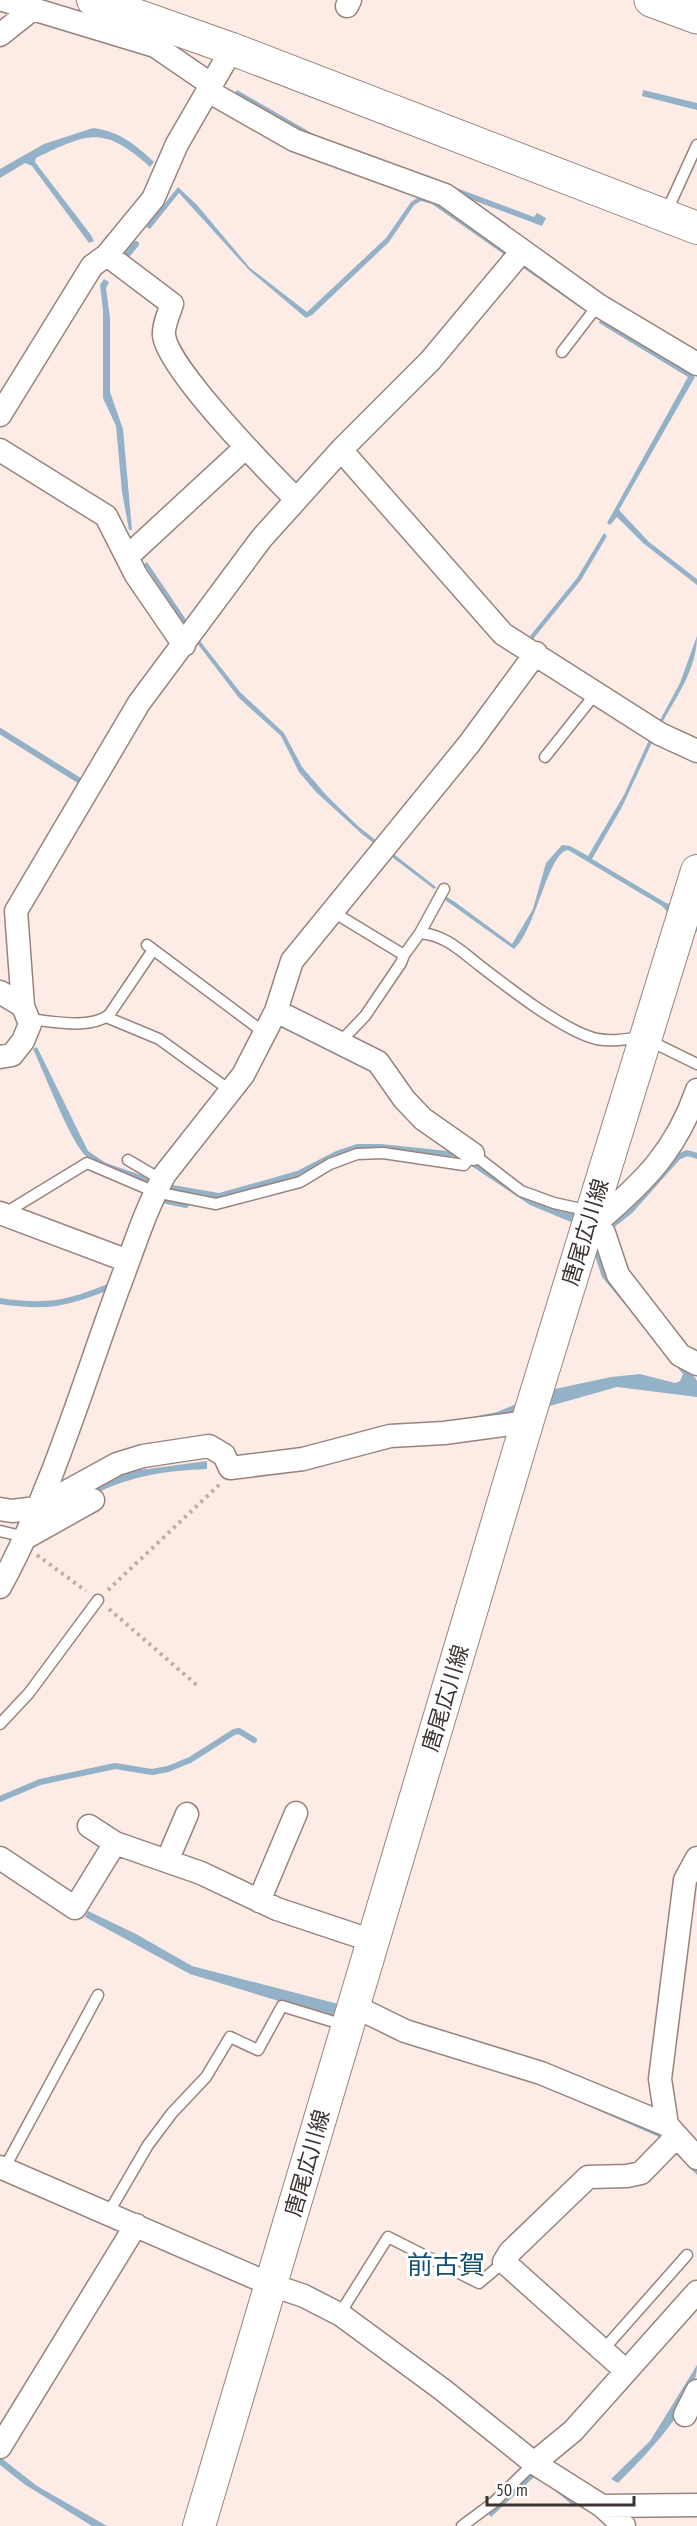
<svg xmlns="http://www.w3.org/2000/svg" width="697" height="2526" viewBox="0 0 697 2526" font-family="'PT Sans Narrow','Noto Sans JP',sans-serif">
	<rect width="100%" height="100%" fill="#fdece6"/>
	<path fill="#94b2c7" d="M237,90L315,135L534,217L537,213L546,218L542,226L298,135L232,98Z
		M643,90L697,103V110L642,96Z
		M93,128C119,131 136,145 154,162L150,167C103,125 89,133 36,158L35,162L91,235L94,241L89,243L32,166L25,163L0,178V169L44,144Z
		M178,187L197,205L250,268L307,312L386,238L411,202L422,195L430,198L584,305L582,309L432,204L421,201L414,205L389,242L312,315L306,318L249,270L179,193L150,229L146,227Z
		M104,279L109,282L106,288L110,318V392L123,429L132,530H129L122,492L116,426L103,398V311L100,285Z
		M601,318L695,377L619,510L649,542L697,579V585L643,543L617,517L610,525L607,523L688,377L599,323Z
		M604,533L607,536L581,580L533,639L530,636L577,578Z
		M147,562L187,621L183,623L144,564Z
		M697,636C697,668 677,696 662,723L659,722L680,683Z
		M200,641L240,692L284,733L302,767L327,796L359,827L436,887L434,889L363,835L316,792L299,772L281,736L239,698L197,643Z
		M650,738H654L622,807L592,859L666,903L675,905L697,921V932L670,915L662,906L568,850C548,852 536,930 514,949L445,900L447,897L455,902L512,944L533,909L546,863L562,845L570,846L588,856L624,795Z
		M37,1047L88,1151L106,1163L167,1184L219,1193L297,1171L336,1151L357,1144H381L457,1152L528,1199L576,1214L688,1366L697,1381V1397L617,1387L518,1415L312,1451L238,1456L308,1446L383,1426L453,1421L497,1412L550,1390L611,1377L640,1374L675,1383L680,1381L683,1374L602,1277L593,1250L578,1225L530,1205L458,1157L366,1148L330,1159L299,1176L220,1198C201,1201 176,1192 158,1186C135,1178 104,1172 86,1156C70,1141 44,1072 33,1049Z
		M207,1461V1469C166,1471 133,1475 95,1494L93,1486L125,1472Z
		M88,1911L136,1934L192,1966L342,2005L541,2080L665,2132L697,2167V2175L659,2137L540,2085L393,2039L363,2022L338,2019L190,1974L85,1917Z
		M697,2365C697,2404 645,2456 618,2483L611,2479L650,2441Z
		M0,2457L37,2486L107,2526H92L24,2484L0,2465Z
		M533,2473L577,2503L575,2507L543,2481L534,2477L491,2517L488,2513Z"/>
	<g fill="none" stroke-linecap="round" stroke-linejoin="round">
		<path stroke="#94b2c7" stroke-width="6" d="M127,255L136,244
			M0,731L80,781
			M158,1204L162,1200L186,1205
			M611,1226L630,1211L678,1157L687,1153L697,1156
			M0,1301C45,1308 67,1304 108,1287
			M0,1799L40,1782L115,1766L152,1772L168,1769L190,1760L234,1732L239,1731L254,1740"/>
		<g stroke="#97847e" stroke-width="13">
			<path id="lane" d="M666,213L697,145
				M562,352L598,305
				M545,757L596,693
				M333,912L404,955L420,933C445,935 460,950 479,965C506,986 565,1032 597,1039C613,1042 627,1039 643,1037
				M420,933L444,889
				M147,945L266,1034
				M106,1017L159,1039L231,1091
				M28,1019C53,1021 88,1030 109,1015L153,950
				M648,1040L697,1064
				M340,1042L365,1016L401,963L404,955
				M128,1160L162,1180
				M5,1213L87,1163L155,1192L216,1204L300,1182L330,1164L357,1154L383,1153L464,1165L473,1154L521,1191L554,1203L590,1211
				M0,1531L26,1537
				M0,1724L29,1693L98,1600
				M4,2169L98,1995
				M113,2205L148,2145L172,2113L206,2077L230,2037L258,2050L282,2006L344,2025
				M344,2307L388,2237L479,2283L504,2262
				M603,2350L687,2255
				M462,2526L493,2503L534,2463"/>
		</g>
		<g stroke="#97847e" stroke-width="25">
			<path id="street" d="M3,0L155,46L212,85
				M347,6L350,0
				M0,35L34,8
				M208,91L294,140L445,195L598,305L697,364
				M107,255L172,304C169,313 163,326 164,335C167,368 269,472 296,499
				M0,415L92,266L107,255L153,199L177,144L232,49
				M0,450L106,516L136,575L184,645
				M341,450L503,634L660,734L697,751
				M127,557L245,448
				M0,992L23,1006
				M276,1011L378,1062L404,1099L423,1119L473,1154
				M0,1057L12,1055L23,1041L30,1024L23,1006L16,911L139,703L261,539L341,450L430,361L522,251
				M591,1211L604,1233L618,1275L680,1355L697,1364
				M0,1213L128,1261
				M596,1223C644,1182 676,1151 697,1090
				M0,1509L12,1511L37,1508L117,1464L143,1456L209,1446L224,1455L230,1468L303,1459L390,1436L444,1433L527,1422
				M27,1537L93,1500
				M0,1587C50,1496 82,1387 118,1289C133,1250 145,1210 165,1174L243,1075L276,1011L292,961L469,744L536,653
				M89,1826L115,1843L201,1873L277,1909L373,1941
				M0,1858L75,1908L115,1843
				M697,1858L685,1880L660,2079L667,2125L697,2158
				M167,1861L187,1814
				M259,1901L296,1813
				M354,2006L405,2031L541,2073L667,2125
				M0,2167L272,2285L304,2296L341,2315L443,2390L534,2463L602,2506L697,2505
				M626,2371L504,2262L510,2252L588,2177L627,2176L641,2173L676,2137
				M685,2415L697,2391
				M0,2447L136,2225
				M534,2463L573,2431L697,2292
				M602,2506L624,2526"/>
		</g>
		<g stroke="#97847e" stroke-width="34">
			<path id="secondary" d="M93,0L232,49L697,228
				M199,2526L530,1413L697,871"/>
		</g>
		<g stroke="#97847e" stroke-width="35">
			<path id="primary" d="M651,0L697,17"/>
		</g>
		<path stroke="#bbada8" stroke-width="4" stroke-dasharray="3 4.5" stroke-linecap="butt" d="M37,1555L86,1591
			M108,1590L220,1484
			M109,1609L199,1687"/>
		<use href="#lane" stroke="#fff" stroke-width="10"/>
		<use href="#street" stroke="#fff" stroke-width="22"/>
		<use href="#secondary" stroke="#fff" stroke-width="32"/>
		<use href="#primary" stroke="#fff" stroke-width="33"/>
	</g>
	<g text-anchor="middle" stroke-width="6" stroke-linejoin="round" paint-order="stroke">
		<g font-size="22" fill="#3c3431" stroke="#fff">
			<text transform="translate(585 1232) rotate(-73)" y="8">唐尾広川線</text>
			<text transform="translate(445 1698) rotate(-73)" y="8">唐尾広川線</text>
			<text transform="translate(307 2163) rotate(-74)" y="8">唐尾広川線</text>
		</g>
		<g font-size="26" fill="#174f71" stroke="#fff">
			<text x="446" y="2274">前古賀</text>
		</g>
	</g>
	<path d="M487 2496v9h147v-9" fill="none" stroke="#3c3431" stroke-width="3"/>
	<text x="496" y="2496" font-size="18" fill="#3c3431" stroke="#ffffff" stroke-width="4.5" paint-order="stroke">50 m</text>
</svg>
